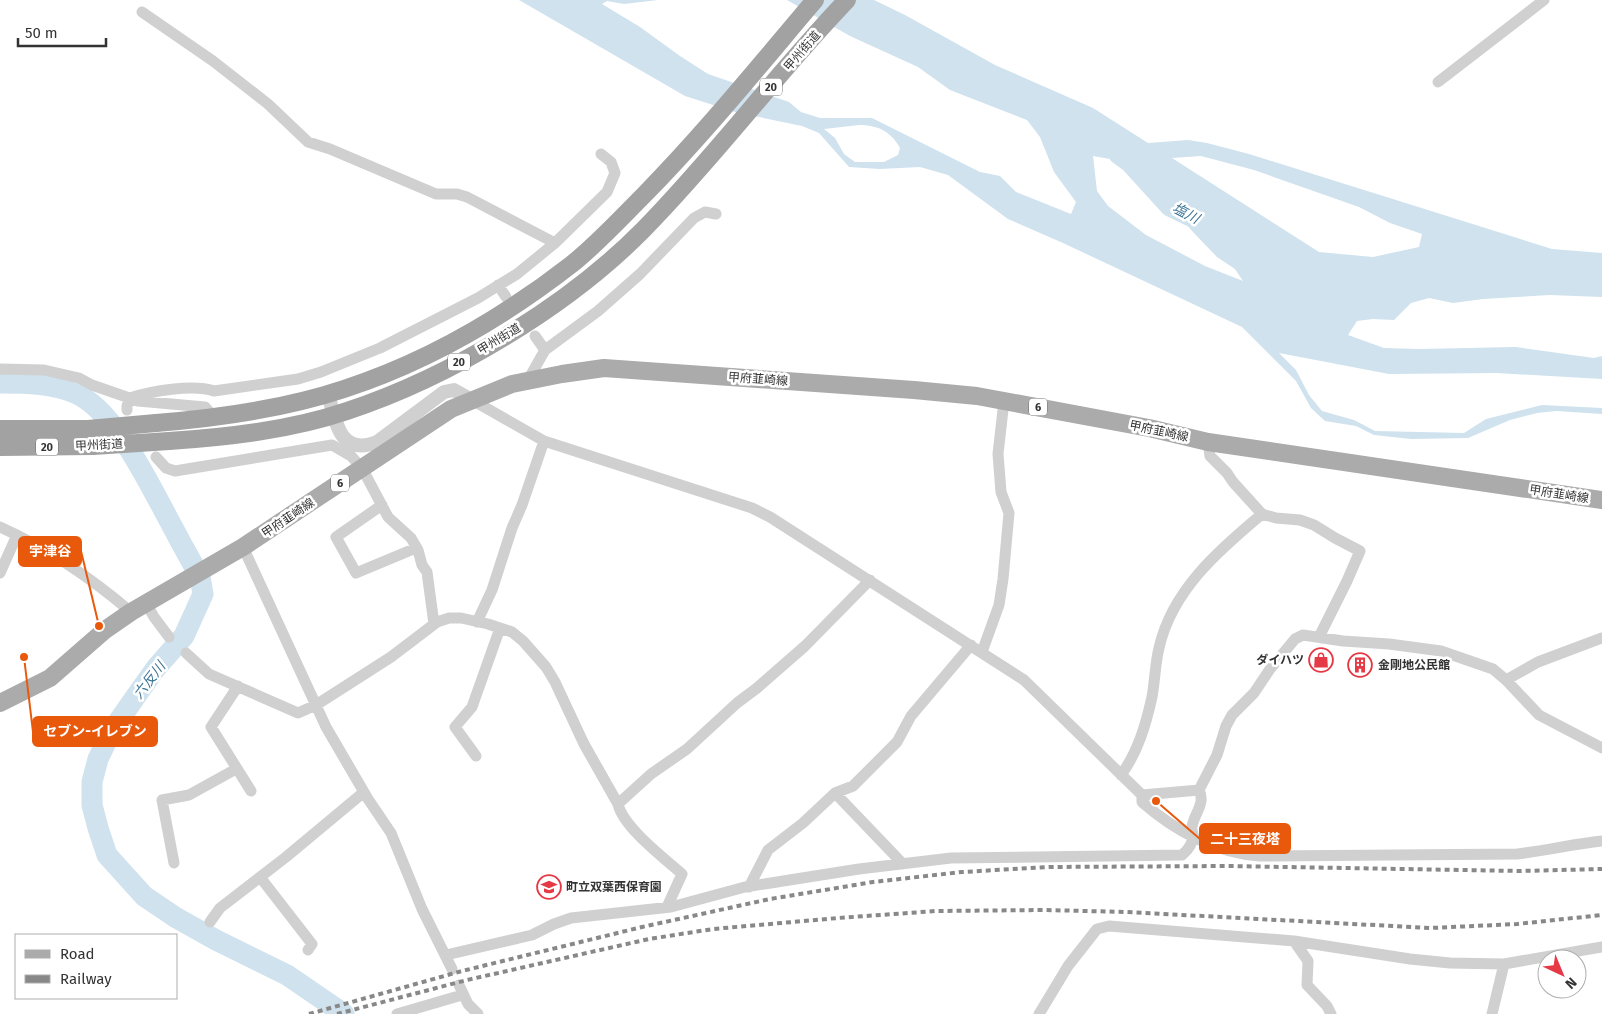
<svg xmlns="http://www.w3.org/2000/svg" width="1602" height="1014" viewBox="0 0 1602 1014" font-family="'Fira Sans','Noto Sans JP',sans-serif">
	<rect width="100%" height="100%" fill="#fff"/>
	<path fill="#cfe2ee" fill-rule="evenodd" d="M519,0H658L624,4L607,1L602,4L640,27L680,56L708,74L789,102L801,112L820,118H872L980,172L1000,176L1016,192L1071,214L1076,202L1054,172L1040,137L1027,120L950,90L918,67L850,36L787,0H874L905,15L995,65L1093,108L1148,143L1188,140L1207,143L1249,154L1552,249L1602,253V297L1550,295L1483,299L1453,303L1429,298L1411,303L1394,320L1373,319L1357,321L1348,335L1384,348L1419,349L1516,347L1594,358L1602,356V379L1497,373L1389,374L1279,353L1296,370L1309,395L1322,411L1354,420L1375,431L1464,433L1486,419L1542,405L1602,408V414L1556,411L1537,413L1510,420L1468,438L1411,439L1374,435L1356,426L1325,421L1311,408L1296,381L1242,327L1063,243L1008,219L948,175L920,167L880,169L849,167L819,133L802,126L735,112L685,96ZM859,125C877,125 891,131 900,148L898,155L884,162H855L844,154L835,138L824,129ZM1093,156L1110,159L1159,183L1173,198L1183,220L1192,231L1217,257L1235,269L1243,281L1205,266L1146,235L1108,206L1097,191ZM1201,156L1254,170L1359,207L1390,223L1422,234L1419,247L1373,257L1319,252L1172,158Z"/>
	<g fill="none" stroke-linecap="round" stroke-linejoin="round">
		<path stroke="#cfe2ee" stroke-width="21" d="M1119,154L1130,162L1170,206L1203,222
			M0,383C26,383 51,383 75,393C112,409 143,472 162,507C174,530 187,554 200,577L203,594L184,636L156,668L136,696L111,732L98,759L92,782V805L98,828L107,855L144,896L175,917L216,940L287,975L344,1014"/>
		<path stroke="#d0d0d0" stroke-width="11" d="M142,12L213,61L268,104L308,142L330,149L436,194H457L467,197L555,243
			M1438,82L1544,0
			M498,285L506,297
			M535,336L545,350
			M0,369L44,370L79,378L92,385L138,401L205,407L214,417
			M528,380L545,350L598,311L640,274L694,218L705,212L716,214
			M472,400L544,441L752,508L770,517L1024,680L1142,795V802C1175,831 1216,853 1260,856L1517,854C1545,851 1573,844 1602,841
			M127,410V406L130,398C151,391 193,384 214,391L298,379L321,372L380,348L478,298L517,274L555,243L607,192L615,173L611,162L601,154
			M1208,442L1210,456L1227,473L1233,482L1262,514L1276,518L1300,520L1314,525L1335,538L1360,551L1347,581L1319,637
			M156,457L166,468L175,471L332,445L351,456L362,468L388,517L411,538L418,550L422,565L427,572L434,624
			M382,505L336,537L356,573L416,548
			M0,527C49,549 90,577 131,612
			M243,547L326,727L368,799L391,833L422,909L452,969
			M0,573L17,535
			M146,603L154,617L169,637
			M477,622L492,590L512,528L522,505L544,441
			M982,652L999,605L1003,579L1009,513L1001,492L998,454L1004,401
			M186,653L209,674L298,713L316,705L391,657L437,622L449,618H461L488,624L512,632L523,641L546,667L555,682L584,744L618,804C623,827 664,858 682,874L667,907
			M1506,680L1539,715L1602,748
			M238,686L211,727L251,791
			M476,756L455,727L472,707L500,628
			M1121,775C1138,752 1146,724 1152,697C1155,681 1155,664 1159,648C1172,590 1219,550 1262,514
			M835,793L903,864
			M1142,795L1199,790L1217,755L1226,726L1232,715L1254,693L1270,669L1295,639L1303,635L1343,641L1389,644L1441,651L1493,669L1506,680L1538,662L1602,638
			M618,804L651,774L687,749L737,703L757,688L805,646L870,580
			M174,863L162,800L189,795L236,769
			M260,877L312,944L308,950
			M749,887L768,850L803,823L835,793L853,786L897,742L911,716L971,645
			M210,922L220,908L286,857L364,792
			M1294,941L1308,961L1307,985L1327,1006L1331,1014
			M446,955L532,935L554,924L571,918L671,907L745,887L859,869L951,858L1182,855C1188,850 1193,843 1193,835C1193,832 1191,829 1192,827C1194,813 1206,804 1199,790
			M459,985L468,1004L478,1014
			M397,1014L462,995
			M1039,1014L1068,966L1097,929L1109,926L1294,941L1410,959L1450,963L1504,964
			M1492,1014L1504,964L1602,947"/>
		<path stroke="#d0d0d0" stroke-width="14" d="M328,394C336,421 339,457 377,442L444,392L454,390L472,400"/>
		<path stroke="#ababab" stroke-width="18" d="M0,703L50,678L105,630L131,612L243,547L451,409L512,384L562,374L604,368L914,390L977,396L1149,428L1208,442L1602,500"/>
		<path stroke="#a2a2a2" stroke-width="18" d="M156,423C219,418 284,409 344,389C427,362 504,317 572,264C597,244 620,219 643,196C704,134 759,66 815,0
			M0,429H88
			M169,441C228,437 291,430 347,411C450,377 567,307 643,230C715,157 776,74 847,0
			M0,447L93,446"/>
		<path stroke="#888" stroke-width="4" stroke-dasharray="5 4" stroke-linecap="butt" d="M309,1014L462,971L642,927L770,899L873,882L962,872L1049,867L1227,866L1520,871L1602,869
			M337,1014L467,980L649,939L713,929L838,918L936,911L1045,910L1126,912L1430,928L1517,924L1602,915"/>
		<path stroke="#a2a2a2" stroke-width="18" d="M88,429L156,423
			M93,446L169,441"/>
	</g>
	<defs>
		<g id="shop-ring" transform="scale(1.25)"><circle r="9.5" fill="#fff" stroke="#e63946" stroke-width="1.5"/><path d="M-5-2.5h2.3a2.7 3.5 0 0 1 5.4 0H5L5.5 6h-11ZM-1.5-2.5h3a1.5 2.3 0 0 0-3 0Z" fill="#e63946"/></g>
		<g id="building-ring" transform="scale(1.25)"><circle r="9.5" fill="#fff" stroke="#e63946" stroke-width="1.5"/><path d="M-4-6H4V6H1V3H-1V6H-4ZM-2.5-4.3h1.7v1.8h-1.7ZM.8-4.3h1.7v1.8H.8ZM-2.5-1h1.7V.8h-1.7ZM.8-1h1.7V.8H.8Z" fill="#e63946"/></g>
		<g id="school-ring" transform="scale(1.25)"><circle r="9.5" fill="#fff" stroke="#e63946" stroke-width="1.5"/><path d="M0-5L7-2L0 1L-7-2ZM-4 1L0 2.5L4 1V4Q0 6-4 4Z" fill="#e63946"/></g>
	</defs>
	<g fill-rule="evenodd">
		<use href="#shop-ring" x="1321" y="660"/>
		<use href="#building-ring" x="1360" y="665"/>
		<use href="#school-ring" x="549" y="887"/>
	</g>
	<g text-anchor="middle" stroke-width="5" stroke-linejoin="round" paint-order="stroke">
		<g fill="#fff" stroke="#707070" stroke-width="1">
			<rect x="760" y="78.5" width="22" height="17" rx="4"/>
			<rect x="448" y="353.5" width="22" height="17" rx="4"/>
			<rect x="1029" y="398.5" width="18" height="17" rx="4"/>
			<rect x="36" y="438.5" width="22" height="17" rx="4"/>
			<rect x="331" y="474.5" width="18" height="17" rx="4"/>
		</g>
		<g font-size="11" font-weight="bold" fill="#333">
			<text x="771" y="91">20</text>
			<text x="459" y="366">20</text>
			<text x="1038" y="411">6</text>
			<text x="47" y="451">20</text>
			<text x="340" y="487">6</text>
		</g>
		<g font-size="12" fill="#333" stroke="#fff">
			<text transform="translate(802 51) rotate(-49)" y="4">甲州街道</text>
			<text transform="translate(499 339) rotate(-31)" y="4">甲州街道</text>
			<text transform="translate(758 379) rotate(4)" y="4">甲府韮崎線</text>
			<text transform="translate(1159 431) rotate(12)" y="4">甲府韮崎線</text>
			<text transform="translate(99 445) rotate(-3)" y="4">甲州街道</text>
			<text transform="translate(1559 494) rotate(9)" y="4">甲府韮崎線</text>
			<text transform="translate(288 518) rotate(-34)" y="4">甲府韮崎線</text>
		</g>
		<g font-size="12" font-weight="bold" fill="#333" stroke="#fff" text-anchor="start">
			<text x="1304" y="664" text-anchor="end">ダイハツ</text>
			<text x="1378" y="669">金剛地公民館</text>
			<text x="566" y="891">町立双葉西保育園</text>
		</g>
		<g font-size="14" font-style="italic" fill="#3f7597" stroke="#fff">
			<text transform="translate(1186 213) rotate(27)" y="5">塩川</text>
			<text transform="translate(149 680) rotate(-52)" y="5">六反川</text>
		</g>
	</g>
	<path fill="none" stroke="#e8590c" stroke-width="2" d="M99 626L81 551M24 657L33 732M1156 801L1200 839"/>
	<g fill="#e8590c" stroke="#fff" stroke-width="2">
		<circle cx="99" cy="626" r="5"/>
		<circle cx="24" cy="657" r="5"/>
		<circle cx="1156" cy="801" r="5"/>
	</g>
	<g fill="#e8590c" stroke="#e8590c" stroke-width="2">
		<rect x="19" y="537" width="62" height="29" rx="5"/>
		<rect x="33" y="717" width="124" height="29" rx="5"/>
		<rect x="1200" y="824" width="90" height="29" rx="5"/>
	</g>
	<g font-size="14" text-anchor="middle" font-weight="bold" fill="#fff">
		<text x="50" y="556">宇津谷</text>
		<text x="95" y="736">セブン-イレブン</text>
		<text x="1245" y="844">二十三夜塔</text>
	</g>
	<rect x="15" y="934" width="162" height="65" fill="#ffffff" stroke="#adadad"/>
	<rect x="25" y="950" width="25" height="8" fill="#ababab" stroke="#adadad"/>
	<text x="60" y="959" font-size="15" fill="#333333">Road</text>
	<rect x="25" y="975" width="25" height="8" fill="#888888" stroke="#adadad"/>
	<text x="60" y="984" font-size="15" fill="#333333">Railway</text>
	<g transform="translate(1562 974) rotate(136)"><circle r="24" fill="#ffffff" stroke="#adadad"/>
	<path d="M0-4L9 19L0 12L-9 19Z" fill="#e63946"/>
	<text y="-8" font-size="14" font-weight="bold" text-anchor="middle" fill="#333333">N</text>
	</g>
	<path d="M18 38v8h88v-8" fill="none" stroke="#333333" stroke-width="2.5"/>
	<text x="25" y="38" font-size="15" fill="#333333" stroke="#ffffff" stroke-width="4" paint-order="stroke">50 m</text>
</svg>
